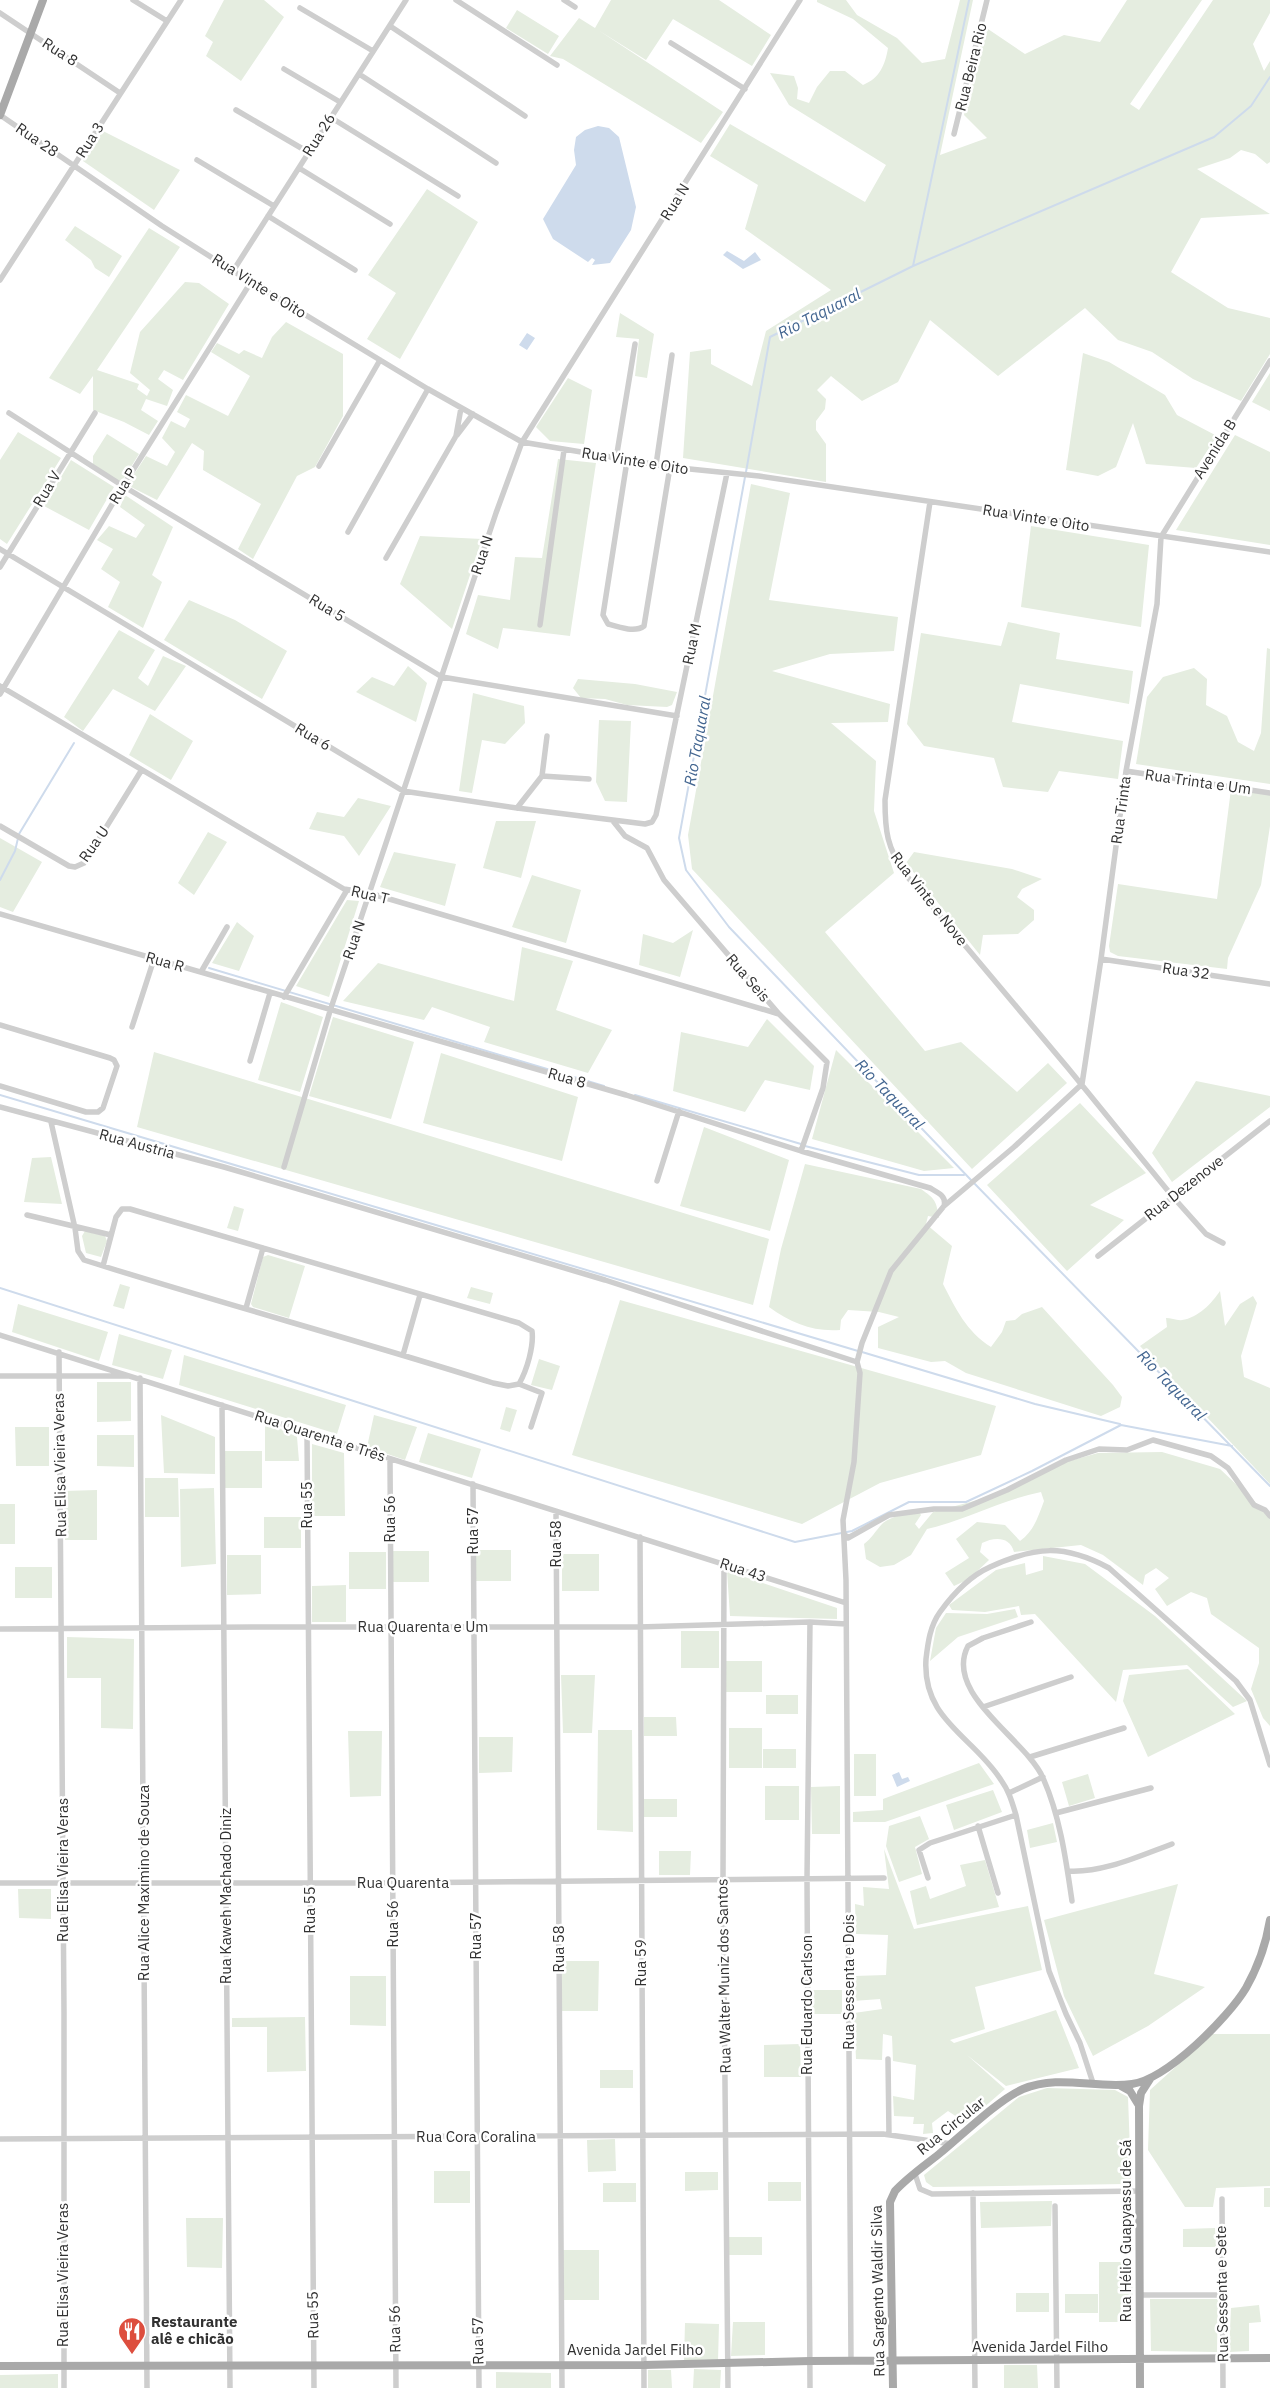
<svg xmlns="http://www.w3.org/2000/svg" width="1270" height="2388" viewBox="0 0 1270 2388" font-family="'IBM Plex Sans',sans-serif">
	<rect width="100%" height="100%" fill="#fff"/>
	<path fill="#e5ede0" d="M224,0H264L284,17L241,81L206,56L213,42L205,36Z
		M611,0H719L771,35L752,66L673,19L646,60L598,30L723,112L701,143L563,59L550,56L579,18L595,28Z
		M817,0H846L857,15L897,38L922,63L945,59L960,0H973L940,155L987,138L964,115L985,27L1025,54L1064,35L1100,42L1127,0H1202L1130,104L1139,110L1213,0H1270V13L1253,44L1264,71L1270,61V162L1267,164L1255,154L1241,150L1230,158L1197,169L1270,214L1201,218L1171,272L1228,308L1270,318V354L1241,401L1193,379L1152,352L1118,340L1085,308L998,376L930,320L898,382L862,401L831,376L817,390L826,399L825,409L816,421V430L826,444V482L683,458L690,352L711,349V364L752,386L766,331L831,290L745,229L758,185L710,156L730,124L865,202L886,165L789,105L770,73L794,76L798,88L797,99L809,103L817,87L830,71H845L863,85C880,78 885,65 888,48L853,19L817,2Z
		M517,10L559,36L548,54L506,28Z
		M103,131L180,170L154,210L83,161Z
		M427,189L478,222L400,359L367,339L396,293L368,275Z
		M75,226L122,256L109,277L95,268L91,260L65,240Z
		M149,228L180,247L97,370L139,384L137,389L147,396L150,390L130,373L140,332L185,282L199,283L229,304L183,380L164,370L158,379L173,390L167,406L146,399L141,410L158,421L149,435L124,422L93,410V376L80,394L49,378Z
		M620,313L654,334L647,378L635,376L639,339L616,337Z
		M286,322L343,354V416L315,467L297,476L253,559L238,549L261,504L203,470L204,451L192,443L157,500L127,485L146,456L167,466L175,452L162,438L171,421L185,428L190,419L177,412L186,395L228,416L250,376L211,352L217,343L239,354L244,350L262,358L272,337Z
		M1083,353L1109,362L1165,395L1177,415L1217,436L1196,468L1146,464L1133,423L1116,467L1098,476L1066,470Z
		M1270,373V411L1252,402Z
		M568,378L592,390L584,444L550,441L536,427Z
		M18,432L61,458L7,544L0,539V460Z
		M107,434L139,454L121,483L93,464V456Z
		M1235,435L1270,452V545L1176,530Z
		M558,459L596,463L570,636L503,628L498,649L466,634L478,595L510,600L515,557L542,558Z
		M71,460L114,487L89,530L44,506Z
		M751,484L790,493L769,600L898,617L894,651L830,654L772,671L890,704L888,722L831,723L876,761L874,811L894,873L825,932L925,1051L961,1042L1017,1092L1048,1063L1067,1083L972,1169L692,869L688,835Z
		M125,495L173,527L152,575L162,582L143,628L108,607L120,582L101,569L113,549L97,540L109,526L136,538L145,525L120,507Z
		M1031,526L1149,545L1141,627L1021,607Z
		M420,536L482,539L452,629L400,584Z
		M189,600L235,620L287,651L262,699L164,640Z
		M1008,622L1060,633L1056,659L1133,671L1129,704L1020,684L1012,722L1123,741L1118,779L1059,771L1048,792L1003,787L994,758L924,746L907,724L921,633L1001,646Z
		M119,630L155,650L138,678L148,686L163,656L186,666L155,711L113,689L83,731L64,717Z
		M1267,648L1270,649V784L1136,764L1147,697L1163,677L1194,668L1207,679L1206,705L1227,716L1238,742L1254,751L1261,733Z
		M408,666L427,683L416,722L356,692L372,677L394,686Z
		M578,679L635,684L677,692L672,705L667,707L627,705L605,699L581,698L573,688Z
		M473,693L524,706L525,723L505,744L482,740L472,793L459,791Z
		M150,714L193,741L171,780L129,755Z
		M599,720L631,721L627,802L605,801L596,782Z
		M1231,789L1270,795V826L1261,885L1228,958L1227,969L1118,956L1110,952L1109,946L1118,884L1217,899Z
		M358,798L391,806L359,856L344,836L309,829L317,812L344,817Z
		M496,821H536L521,878L483,868Z
		M208,832L227,842L194,895L178,883Z
		M0,838L42,862L13,912L0,907Z
		M394,852L456,864L445,906L380,887Z
		M914,852L1012,869L1042,879L1022,889L1017,897L1034,910V920L1018,934L983,935L980,955L906,863Z
		M532,875L581,890L566,943L512,927Z
		M347,900L359,901L329,997L296,986Z
		M237,922L254,936L239,971L212,963Z
		M693,930L680,977L639,965L643,934L673,943Z
		M522,947L573,961L556,1010L612,1030L588,1073L484,1042L490,1027L432,1007L424,1020L343,1001L378,963L514,1001Z
		M281,1002L323,1017L300,1092L258,1080Z
		M333,1017L414,1042L391,1119L309,1096Z
		M767,1019L814,1066L810,1090L765,1080L745,1112L673,1091L681,1032L748,1047Z
		M836,1050L954,1168L924,1171L812,1139Z
		M154,1052L769,1239L753,1305L137,1127Z
		M441,1053L578,1097L562,1161L423,1123Z
		M1196,1081L1270,1096V1107L1172,1182L1152,1153Z
		M1080,1103L1146,1173L1090,1205L1124,1220L1067,1271L987,1185Z
		M704,1127L789,1160L770,1231L680,1206Z
		M51,1157L62,1204L24,1202L32,1158Z
		M805,1164L921,1189C935,1199 936,1200 939,1218L928,1216L926,1224L952,1246L943,1284C956,1309 966,1331 991,1347L1002,1332L1006,1321L1015,1320L1022,1314L1042,1307L1113,1385L1122,1397L1120,1407L1101,1416L966,1373L945,1361L931,1362L878,1348V1327L899,1317L879,1312L848,1310L841,1320L840,1330C813,1332 791,1323 769,1307L781,1249Z
		M234,1206L244,1209L238,1231L227,1228Z
		M85,1231L105,1236L107,1241L101,1257L86,1253L82,1236Z
		M268,1255L305,1266L289,1318L253,1307L251,1304L263,1257Z
		M120,1284L130,1287L124,1309L113,1306Z
		M471,1287L493,1293L490,1304L467,1298Z
		M1220,1291L1225,1326L1240,1304L1253,1296L1257,1303L1241,1356L1244,1377L1270,1388V1484L1140,1346L1167,1327L1166,1318C1171,1318 1178,1321 1182,1320C1198,1318 1212,1303 1220,1291Z
		M620,1300L996,1406L981,1455L880,1483L802,1524L572,1455Z
		M18,1304L108,1332L99,1361L12,1332Z
		M119,1334L172,1350L163,1379L112,1365Z
		M184,1355L346,1405L337,1434L179,1385Z
		M539,1359L560,1366L552,1390L531,1385Z
		M97,1382H131V1421L97,1422Z
		M506,1407L517,1410L510,1432L500,1429Z
		M161,1415L215,1437V1474L164,1473Z
		M374,1415L417,1427L405,1460L367,1447Z
		M265,1421L297,1437L299,1461H265Z
		M15,1427H49V1466H16Z
		M428,1433L481,1449L472,1478L419,1462Z
		M97,1435H134V1467L97,1466Z
		M312,1444L344,1453L345,1516H312Z
		M224,1451H262V1488H224Z
		M1162,1452L1220,1469L1270,1516V1726L1263,1718L1251,1689L1259,1663V1648L1211,1614L1207,1598L1191,1592L1167,1606L1155,1589L1169,1578L1156,1568L1145,1575L1143,1585L1103,1555L1081,1545L1014,1552C1010,1536 994,1537 982,1543L980,1552L989,1560L969,1579L954,1586L945,1573L969,1558L956,1539L977,1522L1005,1525L1020,1541C1034,1531 1038,1517 1044,1501L1041,1492C1001,1500 966,1520 927,1529L911,1555L894,1565L880,1567L866,1559L864,1544C872,1538 876,1530 883,1523C892,1516 908,1513 919,1512L921,1515L915,1524L919,1529L933,1512L1000,1494L1051,1466L1098,1453Z
		M145,1478H178L179,1517H145Z
		M214,1488L216,1564L181,1567L180,1489Z
		M97,1490V1540H65L64,1491Z
		M0,1504H15V1544H0Z
		M264,1517H301V1548H264Z
		M475,1550H511V1581H475Z
		M393,1551H429V1582H393Z
		M349,1552H386V1589H349Z
		M562,1554H599V1591H562Z
		M227,1555H261V1594L227,1595Z
		M1043,1556L1085,1564L1155,1616L1247,1701L1233,1707L1187,1665L1123,1670L1116,1702L1035,1614L1021,1615L1019,1606L985,1612L952,1610L949,1605L996,1570L1025,1563L1026,1575L1043,1570Z
		M15,1567H52V1598H15Z
		M727,1571L837,1608V1619L730,1616Z
		M346,1585V1622H312V1586Z
		M1015,1609L1018,1617L958,1637L930,1661L936,1628L946,1613L987,1614Z
		M681,1631H719V1668H681Z
		M67,1637L134,1639L133,1729L101,1728V1678H67Z
		M725,1661H762V1692H725Z
		M1188,1669L1235,1714L1148,1757L1123,1701L1129,1675Z
		M561,1675H595L592,1733H563Z
		M766,1695H798V1714H766Z
		M644,1717H676L677,1736H644Z
		M729,1728H762V1768H729Z
		M598,1730H632L633,1832L597,1830Z
		M348,1731H382L381,1796L350,1797Z
		M479,1737H513L512,1772L479,1773Z
		M763,1749H796V1768H763Z
		M854,1754H876V1796H854Z
		M979,1763L994,1784L885,1822H853V1812L883,1810V1799Z
		M1088,1774L1095,1798L1069,1806L1062,1782Z
		M765,1786H799V1820H765Z
		M840,1786V1834H812L811,1787Z
		M993,1790L1002,1812L954,1830L946,1805Z
		M644,1799H677V1817H644Z
		M920,1816L929,1839L915,1847L922,1874L899,1882L886,1846L889,1826Z
		M1053,1823L1057,1842L1030,1848L1027,1830Z
		M884,1849L914,1929L1028,1906L1042,1970L975,1987L985,2029L950,2040L954,2043L1056,2010L1079,2068L1006,2086L967,2055L1005,2089L966,2123L948,2111L932,2123L933,2133L923,2134L924,2124H913L914,2117L894,2116L893,2096L914,2100L916,2065L893,2061L892,2036L883,2034L882,2060L856,2059L854,2013L882,2009L880,1999L853,2001L854,1976L886,1975L888,1935L856,1934L855,1904L864,1906L863,1887L889,1889Z
		M659,1851H691L690,1875H659Z
		M985,1860L999,1907L917,1925L910,1891L926,1886L930,1899L966,1886L960,1865Z
		M1178,1884L1154,1974L1205,1987L1148,2026L1093,2056L1064,1996L1044,1920Z
		M18,1889H51V1919L19,1918Z
		M562,1961H599L598,2011H562Z
		M350,1976H386V2026L350,2025Z
		M810,1990H842V2014H810Z
		M305,2017L306,2071L267,2072V2027H232V2018Z
		M1212,2034H1270V2186L1216,2188L1213,2207H1185L1148,2150L1150,2090Z
		M800,2044L801,2077H764V2045Z
		M600,2070H633V2088H600Z
		M1047,2088L1115,2090L1128,2097L1131,2178L1125,2184L933,2187L926,2182L924,2175L1019,2097Z
		M615,2139L616,2171L588,2172L587,2140Z
		M434,2171H470V2203H434Z
		M685,2172H718V2190L685,2191Z
		M768,2182H801V2201H768Z
		M603,2183H636V2202H603Z
		M1264,2188H1270V2207H1264Z
		M1052,2201L1051,2226L981,2228L980,2202Z
		M186,2218H223L222,2268L187,2267Z
		M1215,2228L1216,2247H1183V2229Z
		M729,2237H762V2255H729Z
		M562,2250H599V2300H563Z
		M1099,2262H1132L1133,2322H1099Z
		M1016,2293H1049V2312H1016Z
		M1065,2294H1098V2313H1065Z
		M1150,2299H1218L1217,2352L1151,2351Z
		M1259,2305L1261,2322L1249,2323V2351L1229,2352L1231,2308Z
		M733,2322H765V2355L731,2356Z
		M685,2323L719,2324L718,2361L684,2360Z
		M1004,2365H1037L1038,2388H1004Z
		M694,2369L721,2370L720,2388H693Z
		M648,2370H671L672,2388H648Z
		M496,2372L551,2373V2388H496Z
		M58,2374V2388H0V2375Z"/>
	<path fill="#cedbec" d="M598,126L609,128L619,137L636,207L631,230L610,263L592,265L595,260L592,258L588,262L553,239L543,219L576,165L574,150L576,137L585,130Z
		M727,251L744,261L755,252L761,260L743,269L723,255Z
		M527,333L535,338L527,350L519,345Z
		M899,1772L902,1779L908,1777L910,1781L897,1787L892,1775Z"/>
	<g fill="none" stroke-linecap="round" stroke-linejoin="round">
		<path stroke="#cedbec" stroke-width="2" d="M913,266L969,0
			M746,472L770,337L913,266L1214,137L1251,106L1270,77
			M745,477L679,838L686,870L729,927L971,1180L1270,1486
			M0,880L15,851L19,834L74,743
			M209,968L604,1086
			M0,1095L858,1351
			M635,1095L801,1144
			M805,1146L919,1175H964
			M0,1288L795,1542L852,1531L909,1502H966L1032,1471L1121,1425L1232,1446
			M862,1352L1035,1404L1120,1424"/>
		<path stroke="#cecece" stroke-width="5.5" d="M133,0L167,21
			M456,0L557,65
			M564,0L575,7
			M300,8L373,51
			M0,13L120,93
			M390,26L525,116
			M671,43L745,89
			M284,69L340,102
			M359,74L496,163
			M236,110L308,152
			M0,115L162,226L233,271L428,389L522,442L670,467L759,476L1270,552
			M330,117L458,196
			M954,134L987,0
			M197,160L274,206
			M299,168L390,224
			M268,216L355,270
			M233,271L406,0
			M0,280L181,0
			M9,413L123,486L442,677L677,716
			M457,435L473,414
			M616,459L635,344
			M627,461L603,615L608,624C618,627 635,633 644,626L670,467
			M656,465L672,355
			M319,466L380,360
			M930,502L885,800C885,832 887,847 905,874L1068,1068L1173,1197L1206,1234L1223,1243
			M348,532L428,389
			M0,549L403,791L517,808L645,824L652,822L656,815L727,473
			M386,558L456,436L461,408
			M0,567L95,413
			M540,625L564,450
			M0,686L344,889L369,893L779,1014
			M0,694L123,486L251,282
			M1126,771L1270,793
			M542,776L547,736
			M517,808L542,776L589,779
			M613,821L625,836L647,848L664,880L779,1014L827,1062L823,1088L801,1151
			M0,826L69,866L75,867L84,863L141,771
			M0,914L626,1095L801,1151L930,1188C937,1192 947,1196 944,1206
			M1101,959L1270,984
			M201,972L227,927
			M284,997L347,890
			M0,1025L110,1058L114,1060L117,1066L103,1108L98,1112H86L0,1086
			M132,1027L154,959
			M250,1061L270,993
			M0,1107L224,1167L605,1280L857,1362
			M51,1122L75,1228L78,1251L84,1260C220,1303 357,1340 493,1383L508,1386L519,1384C527,1370 534,1346 532,1331L519,1323L130,1209H122L116,1217L103,1266
			M284,1167L330,1011L496,513L522,442L800,0
			M657,1181L679,1111
			M27,1215L111,1235
			M1098,1256L1270,1121
			M246,1308L263,1248
			M0,1335L846,1603
			M59,1352L64,2012V2388
			M403,1355L420,1295
			M0,1376H128
			M140,1378L147,2388
			M519,1384L542,1393L531,1427
			M222,1405L230,2388
			M307,1432L314,2388
			M390,1460L396,2388
			M473,1484L479,2388
			M556,1511L562,2388
			M844,1534L848,1538L889,1515L934,1509H962L1007,1490L1066,1460L1099,1449L1127,1450L1153,1440L1211,1456L1228,1468L1254,1505L1265,1510L1270,1516
			M640,1537L644,2388
			M724,1564L723,1880L728,2388
			M810,1622L807,1879L810,2388
			M1031,1622L983,1638L968,1646C943,1694 1026,1739 1043,1778C1060,1816 1066,1860 1072,1901
			M0,1629L252,1627H639L810,1622L846,1624
			M983,1707L1071,1677
			M1030,1757L1124,1728
			M1009,1793L1043,1777
			M1056,1813L1151,1788
			M978,1826L998,1893
			M1068,1871C1103,1873 1139,1856 1172,1844
			M928,1878L919,1850L930,1843L1016,1815
			M0,1883H393L884,1878
			M888,2059L889,2135
			M1093,2083L1080,2043L1066,2014L1049,1971L1016,1815C1012,1802 1009,1791 1001,1780C973,1736 922,1720 926,1659C928,1642 930,1626 940,1612C953,1594 970,1576 990,1567C1036,1546 1064,1544 1109,1568L1236,1681L1250,1700L1270,1765
			M0,2139L883,2134L952,2144
			M915,2174L920,2189L932,2194L1140,2191
			M973,2193L975,2388
			M1222,2199L1223,2388
			M1055,2206L1057,2388
			M1140,2295H1222
			M851,2361L846,1580L843,1520L854,1462L860,1373L857,1362L862,1343L891,1271L944,1206L1014,1147L1082,1084L1101,959L1126,771L1157,604L1161,537L1270,361"/>
		<path stroke="#a9a9a9" stroke-width="8" d="M0,115L43,0
			M1121,2086L1130,2091L1138,2104
			M0,2366L644,2365L810,2361L1270,2358
			M893,2388L890,2202L895,2191C908,2177 924,2166 939,2154C960,2137 999,2099 1023,2089C1059,2074 1095,2089 1132,2084C1167,2079 1228,2018 1246,1988C1258,1967 1266,1944 1270,1920
			M1140,2388L1139,2106L1141,2093L1150,2079"/>
	</g>
	<defs>
		<g id="restaurant-pin" transform="scale(1.4375)"><path d="M0 17L-7.5 6A9.5 9.5 0 1 1 7.5 6Z" fill="#dd4e3e" stroke="#fff"/><path d="M-5-6h1v4h1v-4h1v4h1v-4h1v5L-1.5 .5V6h-2V.5L-5-1ZM5-6V6H3V1.5H1.5Q1.5-4 5-6Z" fill="#fff"/></g>
	</defs>
	<g fill-rule="evenodd">
		<use href="#restaurant-pin" x="132" y="2331"/>
	</g>
	<g text-anchor="middle" stroke-width="5" stroke-linejoin="round" paint-order="stroke">
		<g font-size="15" fill="#313131" stroke="#fff">
			<text transform="translate(60 52) rotate(33)" y="5">Rua 8</text>
			<text transform="translate(971 67) rotate(-76)" y="5">Rua Beira Rio</text>
			<text transform="translate(319 135) rotate(-58)" y="5">Rua 26</text>
			<text transform="translate(37 140) rotate(34)" y="5">Rua 28</text>
			<text transform="translate(90 140) rotate(-57)" y="5">Rua 3</text>
			<text transform="translate(675 202) rotate(-58)" y="5">Rua N</text>
			<text transform="translate(259 286) rotate(32)" y="5">Rua Vinte e Oito</text>
			<text transform="translate(1215 449) rotate(-58)" y="5">Avenida B</text>
			<text transform="translate(635 461) rotate(9)" y="5">Rua Vinte e Oito</text>
			<text transform="translate(123 486) rotate(-59)" y="5">Rua P</text>
			<text transform="translate(47 489) rotate(-59)" y="5">Rua V</text>
			<text transform="translate(1036 518) rotate(9)" y="5">Rua Vinte e Oito</text>
			<text transform="translate(482 555) rotate(-72)" y="5">Rua N</text>
			<text transform="translate(327 608) rotate(31)" y="5">Rua 5</text>
			<text transform="translate(692 644) rotate(-78)" y="5">Rua M</text>
			<text transform="translate(313 737) rotate(31)" y="5">Rua 6</text>
			<text transform="translate(1198 782) rotate(8)" y="5">Rua Trinta e Um</text>
			<text transform="translate(1121 810) rotate(-82)" y="5">Rua Trinta</text>
			<text transform="translate(94 844) rotate(-55)" y="5">Rua U</text>
			<text transform="translate(370 895) rotate(13)" y="5">Rua T</text>
			<text transform="translate(929 899) rotate(52)" y="5">Rua Vinte e Nove</text>
			<text transform="translate(354 940) rotate(-71)" y="5">Rua N</text>
			<text transform="translate(165 962) rotate(16)" y="5">Rua R</text>
			<text transform="translate(1186 971) rotate(8)" y="5">Rua 32</text>
			<text transform="translate(748 978) rotate(49)" y="5">Rua Seis</text>
			<text transform="translate(567 1078) rotate(16)" y="5">Rua 8</text>
			<text transform="translate(137 1144) rotate(15)" y="5">Rua Austria</text>
			<text transform="translate(1184 1188) rotate(-38)" y="5">Rua Dezenove</text>
			<text transform="translate(320 1436) rotate(18)" y="5">Rua Quarenta e Três</text>
			<text transform="translate(60 1465) rotate(-91)" y="5">Rua Elisa Vieira Veras</text>
			<text transform="translate(307 1505) rotate(-90)" y="5">Rua 55</text>
			<text transform="translate(390 1519) rotate(-90)" y="5">Rua 56</text>
			<text transform="translate(473 1531) rotate(-90)" y="5">Rua 57</text>
			<text transform="translate(556 1544) rotate(-90)" y="5">Rua 58</text>
			<text transform="translate(743 1570) rotate(18)" y="5">Rua 43</text>
			<text x="423" y="1632">Rua Quarenta e Um</text>
			<text transform="translate(63 1870) rotate(-90)" y="5">Rua Elisa Vieira Veras</text>
			<text transform="translate(144 1883) rotate(-90)" y="5">Rua Alice Maximino de Souza</text>
			<text x="403" y="1888">Rua Quarenta</text>
			<text transform="translate(226 1896) rotate(-90)" y="5">Rua Kaweh Machado Diniz</text>
			<text transform="translate(310 1910) rotate(-90)" y="5">Rua 55</text>
			<text transform="translate(393 1924) rotate(-90)" y="5">Rua 56</text>
			<text transform="translate(476 1936) rotate(-90)" y="5">Rua 57</text>
			<text transform="translate(559 1949) rotate(-90)" y="5">Rua 58</text>
			<text transform="translate(641 1963) rotate(-90)" y="5">Rua 59</text>
			<text transform="translate(724 1976) rotate(-91)" y="5">Rua Walter Muniz dos Santos</text>
			<text transform="translate(849 1982) rotate(-90)" y="5">Rua Sessenta e Dois</text>
			<text transform="translate(807 2005) rotate(-90)" y="5">Rua Eduardo Carlson</text>
			<text transform="translate(951 2126) rotate(-39)" y="5">Rua Circular</text>
			<text x="476" y="2142">Rua Cora Coralina</text>
			<text transform="translate(1126 2231) rotate(-90)" y="5">Rua Hélio Guapyassu de Sá</text>
			<text transform="translate(63 2275) rotate(-90)" y="5">Rua Elisa Vieira Veras</text>
			<text transform="translate(878 2291) rotate(-91)" y="5">Rua Sargento Waldir Silva</text>
			<text transform="translate(1222 2294) rotate(-91)" y="5">Rua Sessenta e Sete</text>
			<text transform="translate(313 2315) rotate(-91)" y="5">Rua 55</text>
			<text transform="translate(395 2329) rotate(-91)" y="5">Rua 56</text>
			<text transform="translate(478 2341) rotate(-91)" y="5">Rua 57</text>
			<text x="1040" y="2352">Avenida Jardel Filho</text>
			<text x="635" y="2355">Avenida Jardel Filho</text>
		</g>
		<g font-size="15" font-weight="bold" fill="#313131" stroke="#fff" text-anchor="start">
			<text x="151" y="2327">Restaurante<tspan x="151" dy="17">alê e chicão</tspan></text>
		</g>
		<g font-size="16" font-style="italic" fill="#426590" stroke="#fff">
			<text transform="translate(819 313) rotate(-27)" y="6">Rio Taquaral</text>
			<text transform="translate(697 741) rotate(-80)" y="6">Rio Taquaral</text>
			<text transform="translate(890 1094) rotate(46)" y="6">Rio Taquaral</text>
			<text transform="translate(1172 1385) rotate(46)" y="6">Rio Taquaral</text>
		</g>
	</g>
</svg>
